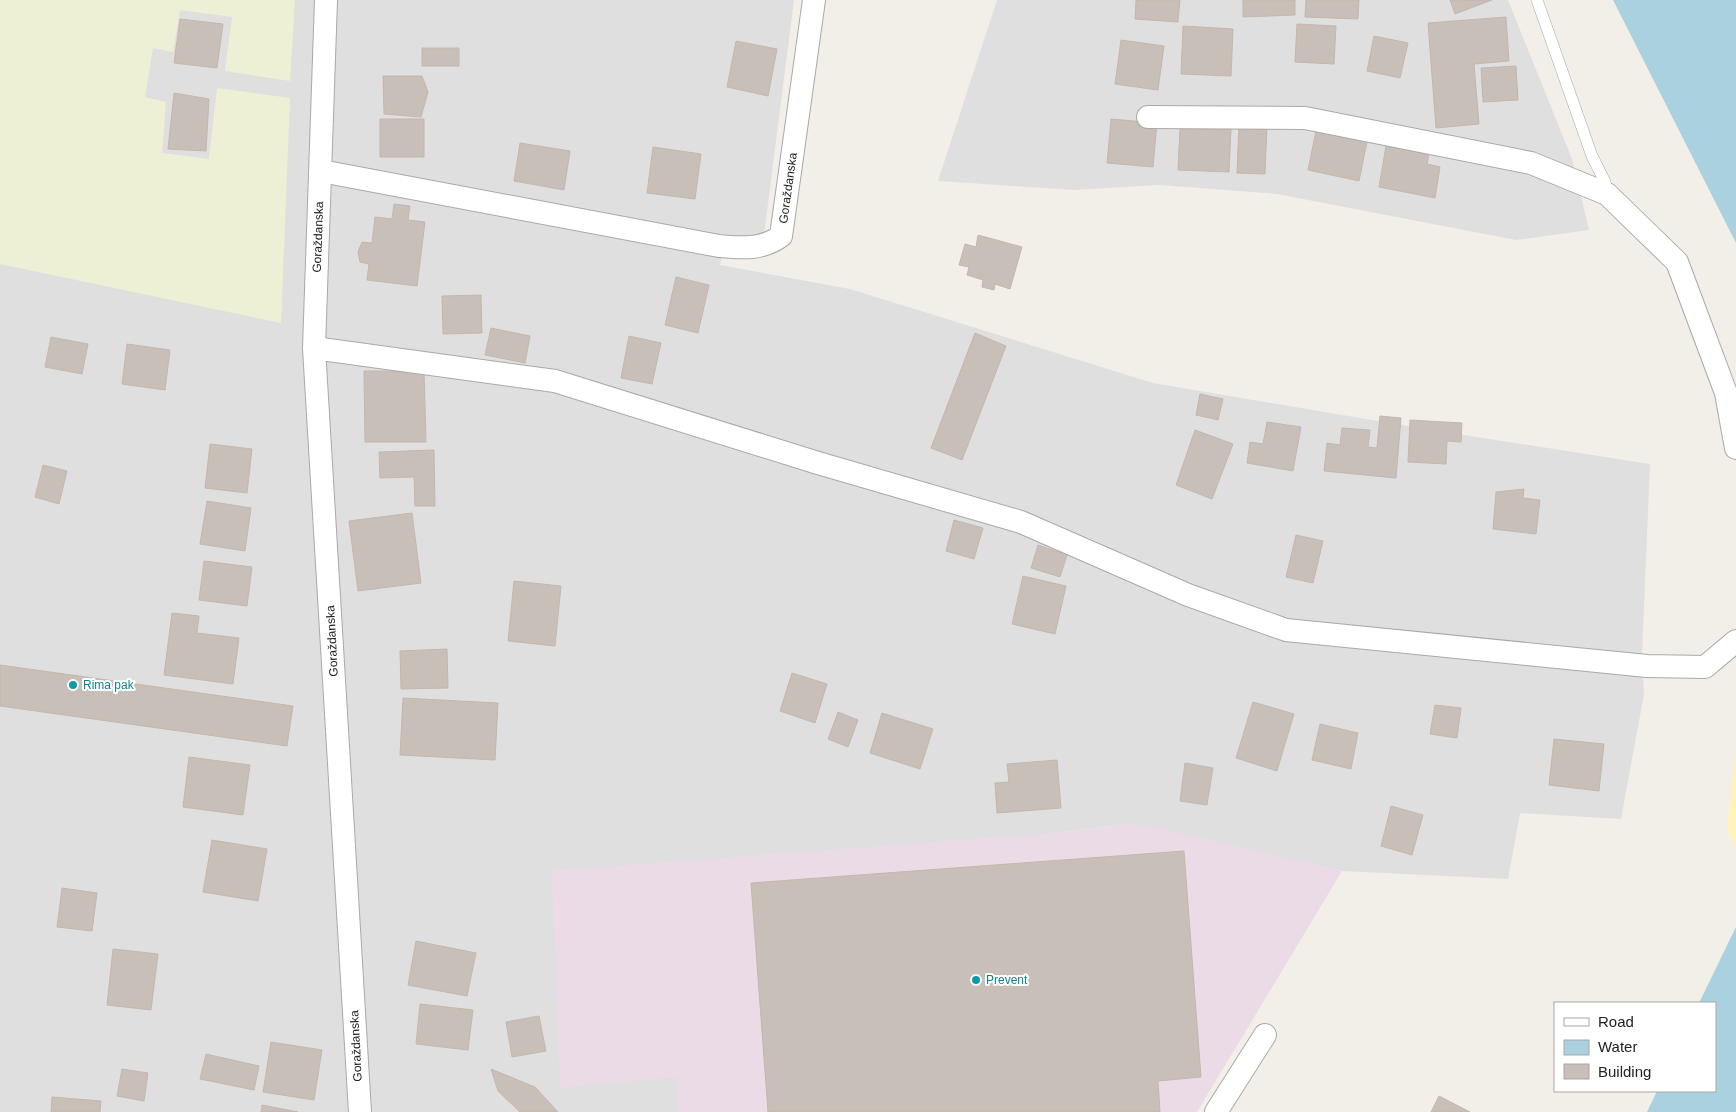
<svg xmlns="http://www.w3.org/2000/svg" width="1736" height="1112" viewBox="0 0 1736 1112" font-family="Helvetica,sans-serif">
	<rect width="100%" height="100%" fill="#f2efe9"/>
	<path fill="#e0dfdf" d="M0,0H794L764,235L724,249L720,265L850,289L1153,383L1419,428L1650,464L1642,654L1644,694L1621,819L1520,813L1508,879L1342,871L1128,824L1054,833L677,1077L679,1112H0Z
		M997,0H1508L1572,159L1589,230L1516,240L1277,194L1160,185L1073,190L938,181Z"/>
	<path fill="#ebdbe7" d="M1128,824L1149,826L1342,871L1197,1112H679L676,1077L560,1088L552,871L1054,833Z"/>
	<path fill="#edf0d5" d="M0,0H295L290,81L225,71L232,17L180,10L173,52L153,48L145,97L166,102L162,153L209,159L217,88L290,98L281,323L0,264Z"/>
	<path fill="#fff3ba" d="M1736,751V848L1727,829Z"/>
	<path fill="#aad1df" d="M1613,0H1736V243Z
		M1736,927V1112H1647L1657,1091H1715V1003H1699Z"/>
	<path fill="#c7bfb8" stroke="#c4b7ab" d="M1136,0H1180L1178,22L1135,19Z
		M1243,0H1295V15L1243,17Z
		M1306,0H1359L1358,19L1305,17Z
		M1450,0H1492L1455,14Z
		M1506,17L1509,61L1474,64L1479,124L1436,128L1428,23Z
		M180,19L223,24L217,68L174,63Z
		M1297,24L1336,26L1334,64L1295,62Z
		M1183,26L1233,29L1231,76L1181,74Z
		M1374,36L1408,43L1400,78L1367,71Z
		M1121,40L1164,46L1158,90L1115,84Z
		M736,41L777,49L768,96L727,87Z
		M422,48H459V66H422Z
		M1516,66L1518,100L1483,102L1481,68Z
		M383,76H422L428,92L421,117L384,114Z
		M174,93L209,99L206,151L168,149Z
		M380,119H424V157H380Z
		M1111,119L1157,123L1153,167L1107,163Z
		M1239,124L1267,125L1265,174L1237,173Z
		M1180,127L1231,129L1229,172L1178,170Z
		M1316,131L1367,142L1359,181L1308,170Z
		M1387,140L1430,148L1427,164L1440,167L1435,198L1379,187Z
		M520,143L570,151L564,190L514,181Z
		M653,147L701,154L695,199L647,193Z
		M394,204L410,206L408,220L425,222L417,286L367,280L369,264L360,262L358,252L362,242L372,243L375,217L392,219Z
		M978,235L1022,247L1010,289L995,284L994,290L982,287L983,280L967,275L969,267L959,265L965,244L976,247Z
		M676,277L709,285L698,333L665,325Z
		M481,295L482,333L443,334L442,296Z
		M491,328L530,336L525,363L485,355Z
		M975,333L1006,346L962,460L931,448Z
		M629,336L661,343L652,384L621,378Z
		M51,337L88,344L82,374L45,367Z
		M127,344L170,350L165,390L122,384Z
		M364,371H424L426,442H365Z
		M1200,394L1223,399L1218,420L1196,415Z
		M1380,416L1401,418L1396,478L1324,471L1327,443L1340,445L1342,428L1370,430L1368,447L1377,448Z
		M1410,420L1462,423L1461,442L1447,441L1446,464L1408,462Z
		M1267,422L1301,427L1293,471L1247,463L1250,442L1263,444Z
		M1195,430L1233,444L1212,499L1176,485Z
		M210,444L252,449L247,493L205,488Z
		M434,450L435,506H415L414,477L380,478L379,452Z
		M43,465L67,471L59,504L35,497Z
		M1524,489L1523,498L1540,500L1536,534L1493,529L1496,492Z
		M207,501L251,508L245,551L200,544Z
		M412,513L421,583L358,591L349,521Z
		M954,520L983,528L974,559L946,551Z
		M1296,535L1323,541L1313,583L1286,577Z
		M1038,545L1067,555L1060,577L1031,568Z
		M204,561L252,567L247,606L199,600Z
		M1023,576L1066,586L1055,634L1012,624Z
		M514,581L561,586L555,646L508,641Z
		M172,613L199,616L197,633L239,638L233,684L164,675Z
		M447,649L448,688L401,689L400,651Z
		M0,665L293,706L287,746L0,706Z
		M792,673L827,684L815,723L780,711Z
		M403,698L498,703L495,760L400,755Z
		M1253,702L1294,714L1277,771L1236,758Z
		M1435,705L1461,708L1457,738L1430,734Z
		M838,712L858,720L848,747L828,739Z
		M882,713L933,729L920,769L870,753Z
		M1320,724L1358,733L1351,769L1312,760Z
		M1554,739L1604,744L1599,791L1549,785Z
		M189,757L250,765L243,815L183,807Z
		M1057,760L1061,808L997,813L995,783L1009,782L1007,764Z
		M1185,763L1213,768L1207,805L1180,801Z
		M1391,806L1423,815L1412,855L1381,846Z
		M212,840L267,849L258,901L203,892Z
		M1184,851L1201,1077L1158,1081L1160,1112H768L751,883Z
		M62,888L97,893L92,931L57,927Z
		M416,941L476,953L467,996L408,985Z
		M113,949L158,954L151,1010L107,1005Z
		M420,1004L473,1010L468,1050L416,1044Z
		M539,1016L546,1051L512,1057L506,1022Z
		M271,1042L322,1050L314,1100L263,1092Z
		M206,1054L259,1066L254,1090L200,1079Z
		M122,1069L148,1073L144,1101L117,1096Z
		M491,1069L535,1087L558,1112H520L498,1091Z
		M1439,1096L1470,1112H1431Z
		M52,1097L101,1101L100,1112H51Z
		M262,1105L298,1112H261Z"/>
	<g fill="none" stroke-linecap="round" stroke-linejoin="round">
		<g stroke="#a9a9a9" stroke-width="12">
			<path id="lane" d="M1537,0L1592,156L1605,182L1607,194"/>
		</g>
		<g stroke="#a9a9a9" stroke-width="24">
			<path id="street" d="M326,0L314,348L360,1112
				M1148,117L1305,118L1531,163L1607,194L1677,262L1726,393L1736,448
				M321,171L719,246C742,248 762,250 781,236L814,0
				M314,348L555,381L818,463L1021,522L1188,595L1286,630L1647,666L1705,667L1736,641
				M1216,1112L1265,1035"/>
		</g>
		<use href="#lane" stroke="#fff" stroke-width="11"/>
		<use href="#street" stroke="#fff" stroke-width="22"/>
	</g>
	<g fill="#0f9aa8" stroke="#fff" stroke-width="2">
		<circle cx="73" cy="685" r="5"/>
		<circle cx="976" cy="980" r="5"/>
	</g>
	<g text-anchor="middle" stroke-width="4" stroke-linejoin="round" paint-order="stroke">
		<g font-size="12" fill="#222" stroke="#fff">
			<text transform="translate(788 188) rotate(-82)" y="4">Goraždanska</text>
			<text transform="translate(318 237) rotate(-88)" y="4">Goraždanska</text>
			<text transform="translate(332 641) rotate(-93)" y="4">Goraždanska</text>
			<text transform="translate(356 1046) rotate(-93)" y="4">Goraždanska</text>
		</g>
		<g font-size="12" fill="#0d838f" stroke="#fff" text-anchor="start">
			<text x="83" y="689">Rima pak</text>
			<text x="986" y="984">Prevent</text>
		</g>
	</g>
	<rect x="1554" y="1002" width="162" height="90" fill="#ffffff" stroke="#a7a7a7"/>
	<rect x="1564" y="1018" width="25" height="8" fill="#ffffff" stroke="#a7a7a7"/>
	<text x="1598" y="1027" font-size="15" fill="#222222">Road</text>
	<rect x="1564" y="1040" width="25" height="15" fill="#aad1df" stroke="#a7a7a7"/>
	<text x="1598" y="1052" font-size="15" fill="#222222">Water</text>
	<rect x="1564" y="1064" width="25" height="15" fill="#c7bfb8" stroke="#a7a7a7"/>
	<text x="1598" y="1077" font-size="15" fill="#222222">Building</text>
</svg>
